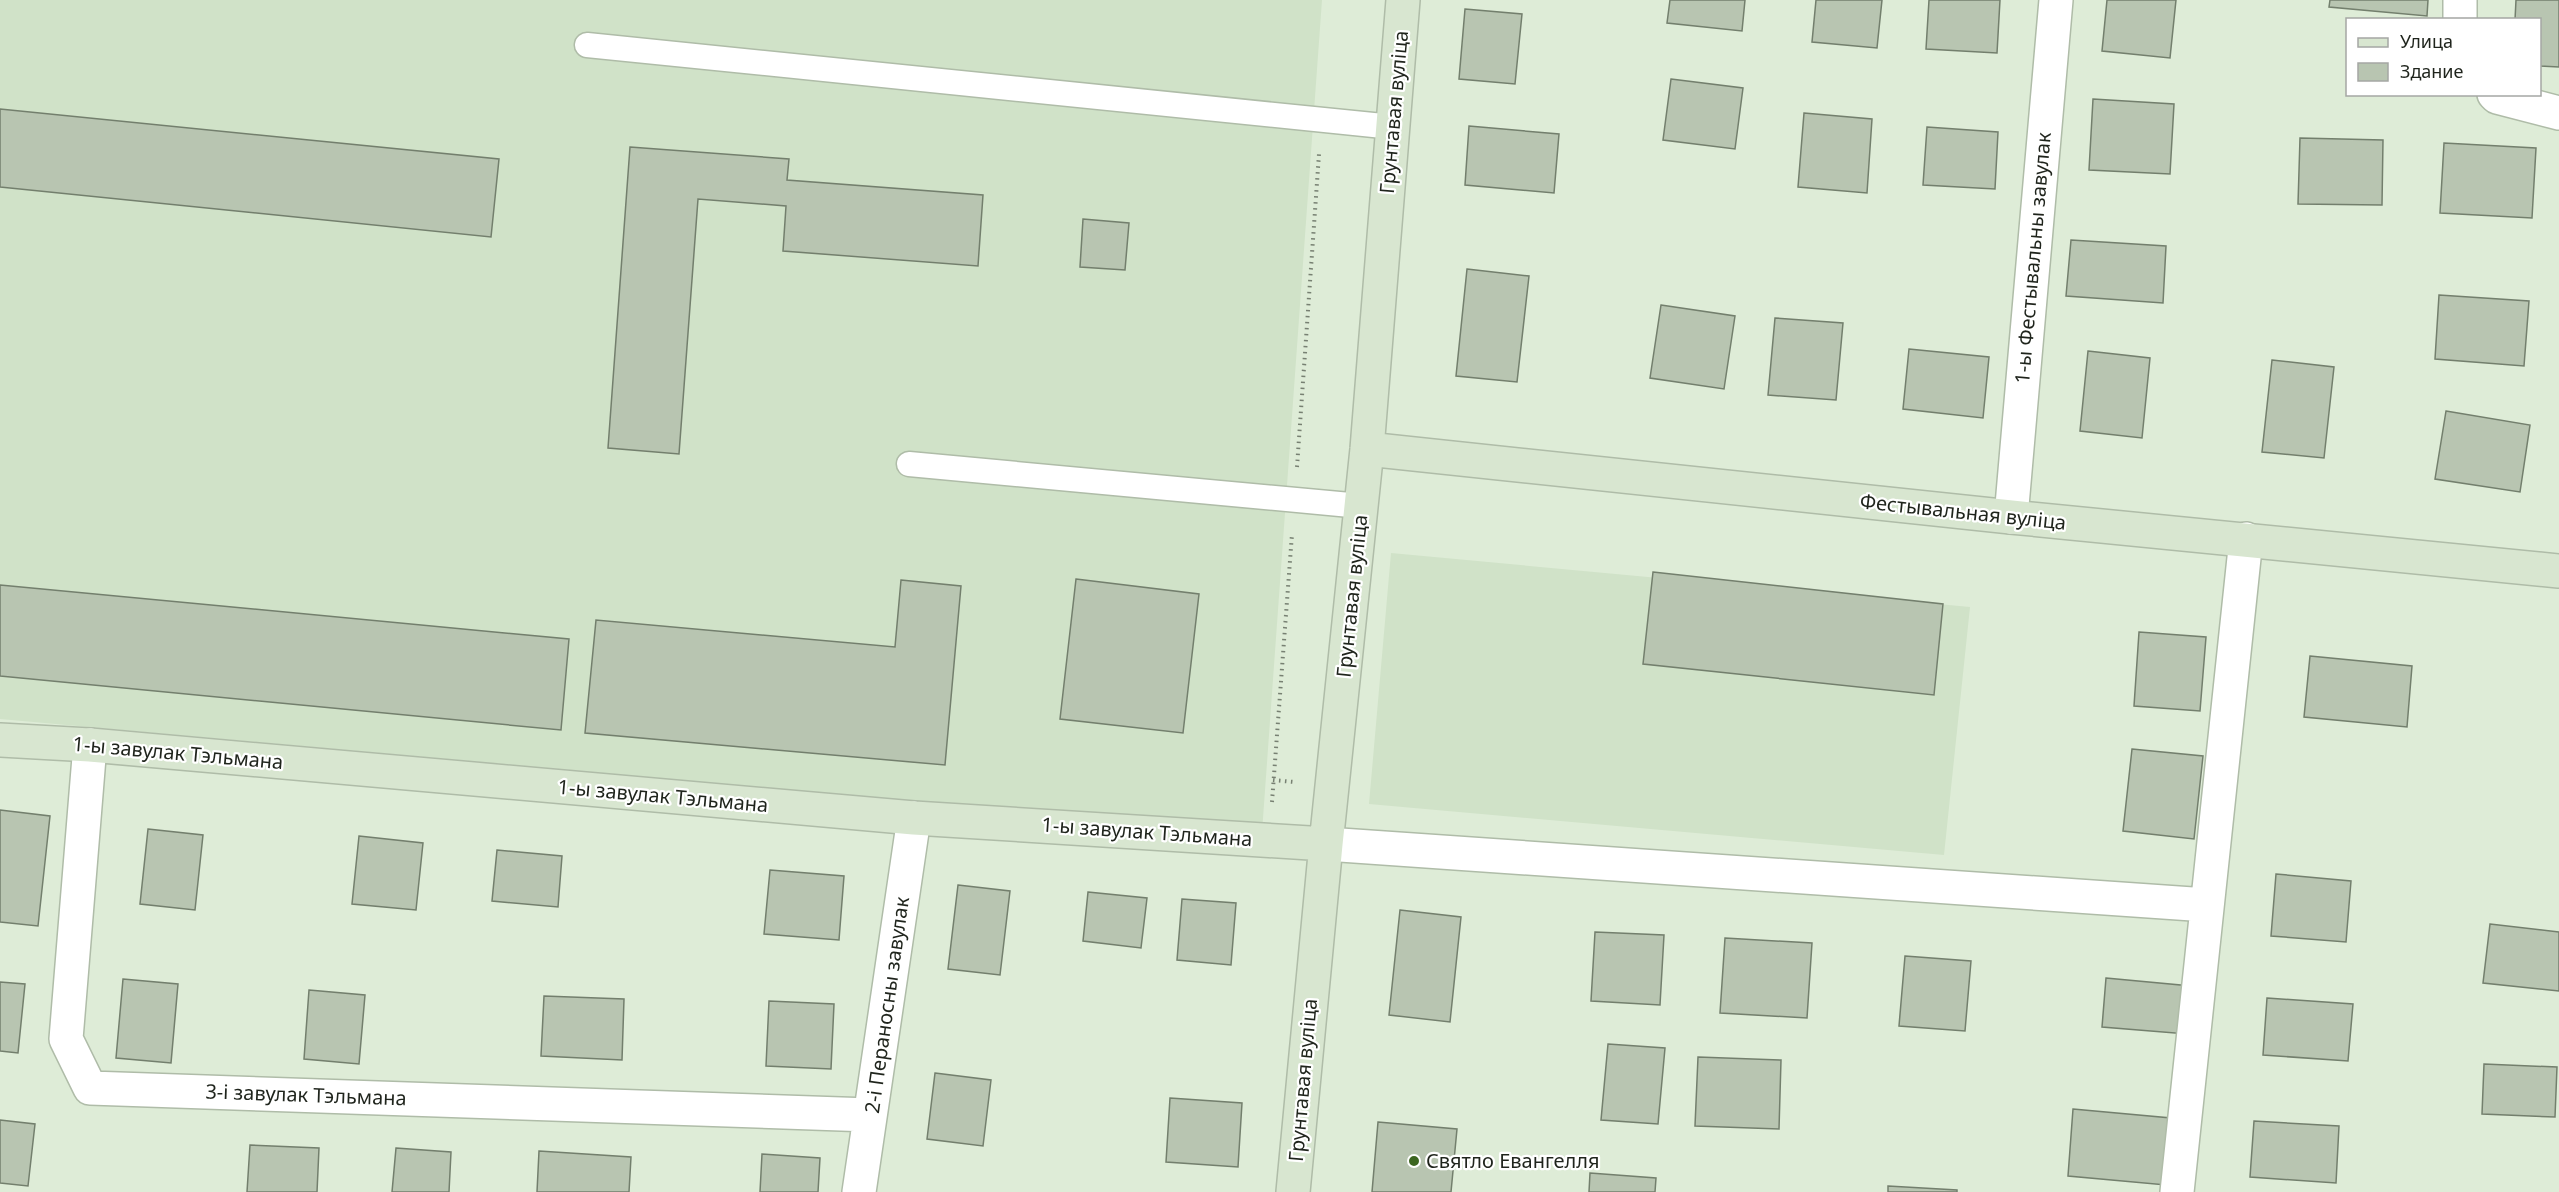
<svg xmlns="http://www.w3.org/2000/svg" width="2559" height="1192" viewBox="0 0 2559 1192" font-family="'Noto Sans',sans-serif">
	<rect width="100%" height="100%" fill="#deecd7"/>
	<path fill="#d0e2c8" d="M0,0H1322L1262,832L0,719Z
		M1391,553L1970,607L1944,855L1369,804Z"/>
	<path fill="#b8c5b1" stroke="#737f6d" stroke-width="1.5" d="M1670,0H1745L1742,31L1667,23Z
		M1816,0H1882L1877,48L1812,42Z
		M1929,0H2000L1997,53L1926,49Z
		M2107,0H2176L2170,58L2102,51Z
		M2330,0H2428L2427,16L2329,7Z
		M2516,0H2559V67L2540,66V20H2515Z
		M1465,9L1522,14L1515,84L1459,79Z
		M1671,79L1743,88L1735,149L1663,140Z
		M2093,99L2174,104L2170,174L2089,170Z
		M0,109L499,159L491,237L0,187Z
		M1804,113L1872,119L1867,193L1798,187Z
		M1469,126L1559,134L1554,193L1465,185Z
		M1927,127L1998,132L1995,189L1923,185Z
		M2300,138L2383,140L2382,205L2298,204Z
		M2444,143L2536,148L2532,218L2440,213Z
		M630,147L789,159L787,180L983,195L978,266L783,251L786,206L698,199L679,454L608,448Z
		M1083,219L1129,223L1125,270L1080,267Z
		M2071,240L2166,246L2163,303L2066,296Z
		M1467,269L1529,276L1517,382L1456,376Z
		M2439,295L2529,301L2524,366L2435,359Z
		M1661,305L1735,316L1724,389L1650,378Z
		M1775,318L1843,323L1836,400L1768,395Z
		M1909,349L1989,357L1983,418L1903,409Z
		M2088,351L2150,358L2142,438L2080,431Z
		M2272,360L2334,367L2324,458L2262,452Z
		M2446,411L2530,425L2520,492L2435,479Z
		M1653,572L1943,604L1934,695L1643,664Z
		M1076,579L1199,594L1183,733L1060,719Z
		M901,580L961,586L945,765L585,733L596,620L895,647Z
		M0,585L569,639L561,730L0,676Z
		M2139,632L2206,637L2200,711L2134,706Z
		M2310,656L2412,666L2407,727L2304,717Z
		M2132,749L2203,756L2194,839L2123,831Z
		M0,810L50,816L38,926L0,922Z
		M148,829L203,835L195,910L140,904Z
		M359,836L423,843L416,910L352,904Z
		M497,850L562,856L558,907L492,901Z
		M770,870L844,876L839,940L764,934Z
		M2276,874L2351,881L2346,942L2271,936Z
		M958,885L1010,891L1000,975L948,969Z
		M1088,892L1147,898L1141,948L1083,941Z
		M1182,899L1236,903L1231,965L1177,960Z
		M1400,910L1461,917L1450,1022L1389,1015Z
		M2490,924L2559,932V991L2483,983Z
		M1595,932L1664,935L1660,1005L1591,1001Z
		M1725,938L1812,943L1807,1018L1720,1013Z
		M1905,956L1971,961L1965,1031L1899,1026Z
		M2106,978L2191,986L2187,1034L2102,1027Z
		M123,979L178,984L171,1063L116,1058Z
		M0,982L25,984L18,1053L0,1051Z
		M309,990L365,995L359,1064L304,1059Z
		M544,996L624,999L622,1060L541,1056Z
		M2267,998L2353,1004L2348,1061L2263,1055Z
		M769,1001L834,1004L831,1069L766,1066Z
		M1608,1044L1665,1048L1658,1124L1601,1120Z
		M1698,1057L1781,1060L1779,1129L1695,1126Z
		M2484,1064L2557,1067L2555,1117L2482,1114Z
		M935,1073L991,1080L983,1146L927,1139Z
		M1170,1098L1242,1103L1238,1167L1166,1162Z
		M2073,1109L2171,1118L2166,1185L2068,1176Z
		M0,1120L35,1124L28,1186L0,1183Z
		M2254,1121L2339,1126L2336,1183L2250,1177Z
		M1378,1122L1457,1129L1451,1192H1372Z
		M250,1145L319,1148L317,1192H247Z
		M396,1148L451,1152L449,1192H392Z
		M539,1151L631,1157L629,1192H537Z
		M762,1154L820,1158L818,1192H760Z
		M1590,1173L1656,1178L1655,1192H1589Z
		M1888,1186L1957,1190V1192H1888Z"/>
	<g fill="none" stroke-linecap="round" stroke-linejoin="round">
		<g stroke="#afbca8" stroke-width="27">
			<path id="lane" d="M587,45L1393,127
				M909,464L1361,506"/>
		</g>
		<g stroke="#afbca8" stroke-width="36">
			<path id="street" d="M2460,20V0
				M2494,94L2497,97L2559,113
				M2011,517L2056,0
				M90,745L66,1039L90,1088L870,1115
				M1326,844L2207,905
				M859,1192L914,818
				M2177,1192L2246,539"/>
		</g>
		<g stroke="#afbca8" stroke-width="36">
			<path id="secondary" d="M1367,449L2011,517L2559,571
				M0,740L90,745L914,818L1326,844
				M1293,1192L1326,844L1367,449L1403,0"/>
		</g>
		<path stroke="#778072" stroke-width="4" stroke-dasharray="1.5 4.5" stroke-linecap="butt" d="M1297,467L1319,154
			M1273,780L1294,782
			M1272,802L1292,534"/>
		<use href="#lane" stroke="#fff" stroke-width="24"/>
		<use href="#street" stroke="#fff" stroke-width="33"/>
		<use href="#secondary" stroke="#d8e6d0" stroke-width="33"/>
	</g>
	<circle fill="#3c6520" stroke="#fff" stroke-width="2" cx="1414" cy="1161" r="6"/>
	<g text-anchor="middle" stroke-width="4.5" stroke-linejoin="round" paint-order="stroke">
		<g font-size="20" fill="#1f241c" stroke="#fff">
			<text transform="translate(1394 112) rotate(-85)" y="7">Грунтавая вуліца</text>
			<text transform="translate(2033 258) rotate(-85)" y="7">1-ы Фестывальны завулак</text>
			<text transform="translate(1963 512) rotate(6)" y="7">Фестывальная вуліца</text>
			<text transform="translate(1352 596) rotate(-84)" y="7">Грунтавая вуліца</text>
			<text transform="translate(178 753) rotate(5)" y="7">1-ы завулак Тэльмана</text>
			<text transform="translate(663 796) rotate(5)" y="7">1-ы завулак Тэльмана</text>
			<text transform="translate(1147 832) rotate(4)" y="7">1-ы завулак Тэльмана</text>
			<text transform="translate(887 1005) rotate(-82)" y="7">2-і Пераносны завулак</text>
			<text transform="translate(1303 1080) rotate(-85)" y="7">Грунтавая вуліца</text>
			<text transform="translate(306 1095) rotate(2)" y="7">3-і завулак Тэльмана</text>
		</g>
		<g font-size="20" fill="#1f241c" stroke="#fff" text-anchor="start">
			<text x="1426" y="1168">Святло Евангелля</text>
		</g>
	</g>
	<rect x="2346" y="18" width="195" height="78" fill="#ffffff" stroke="#a5a7a4" stroke-width="1.5"/>
	<rect x="2358" y="38" width="30" height="9" fill="#d8e6d0" stroke="#a5a7a4" stroke-width="1.5"/>
	<text x="2400" y="48" font-size="18" fill="#1f241c">Улица</text>
	<rect x="2358" y="63" width="30" height="18" fill="#b8c5b1" stroke="#a5a7a4" stroke-width="1.5"/>
	<text x="2400" y="78" font-size="18" fill="#1f241c">Здание</text>
</svg>
